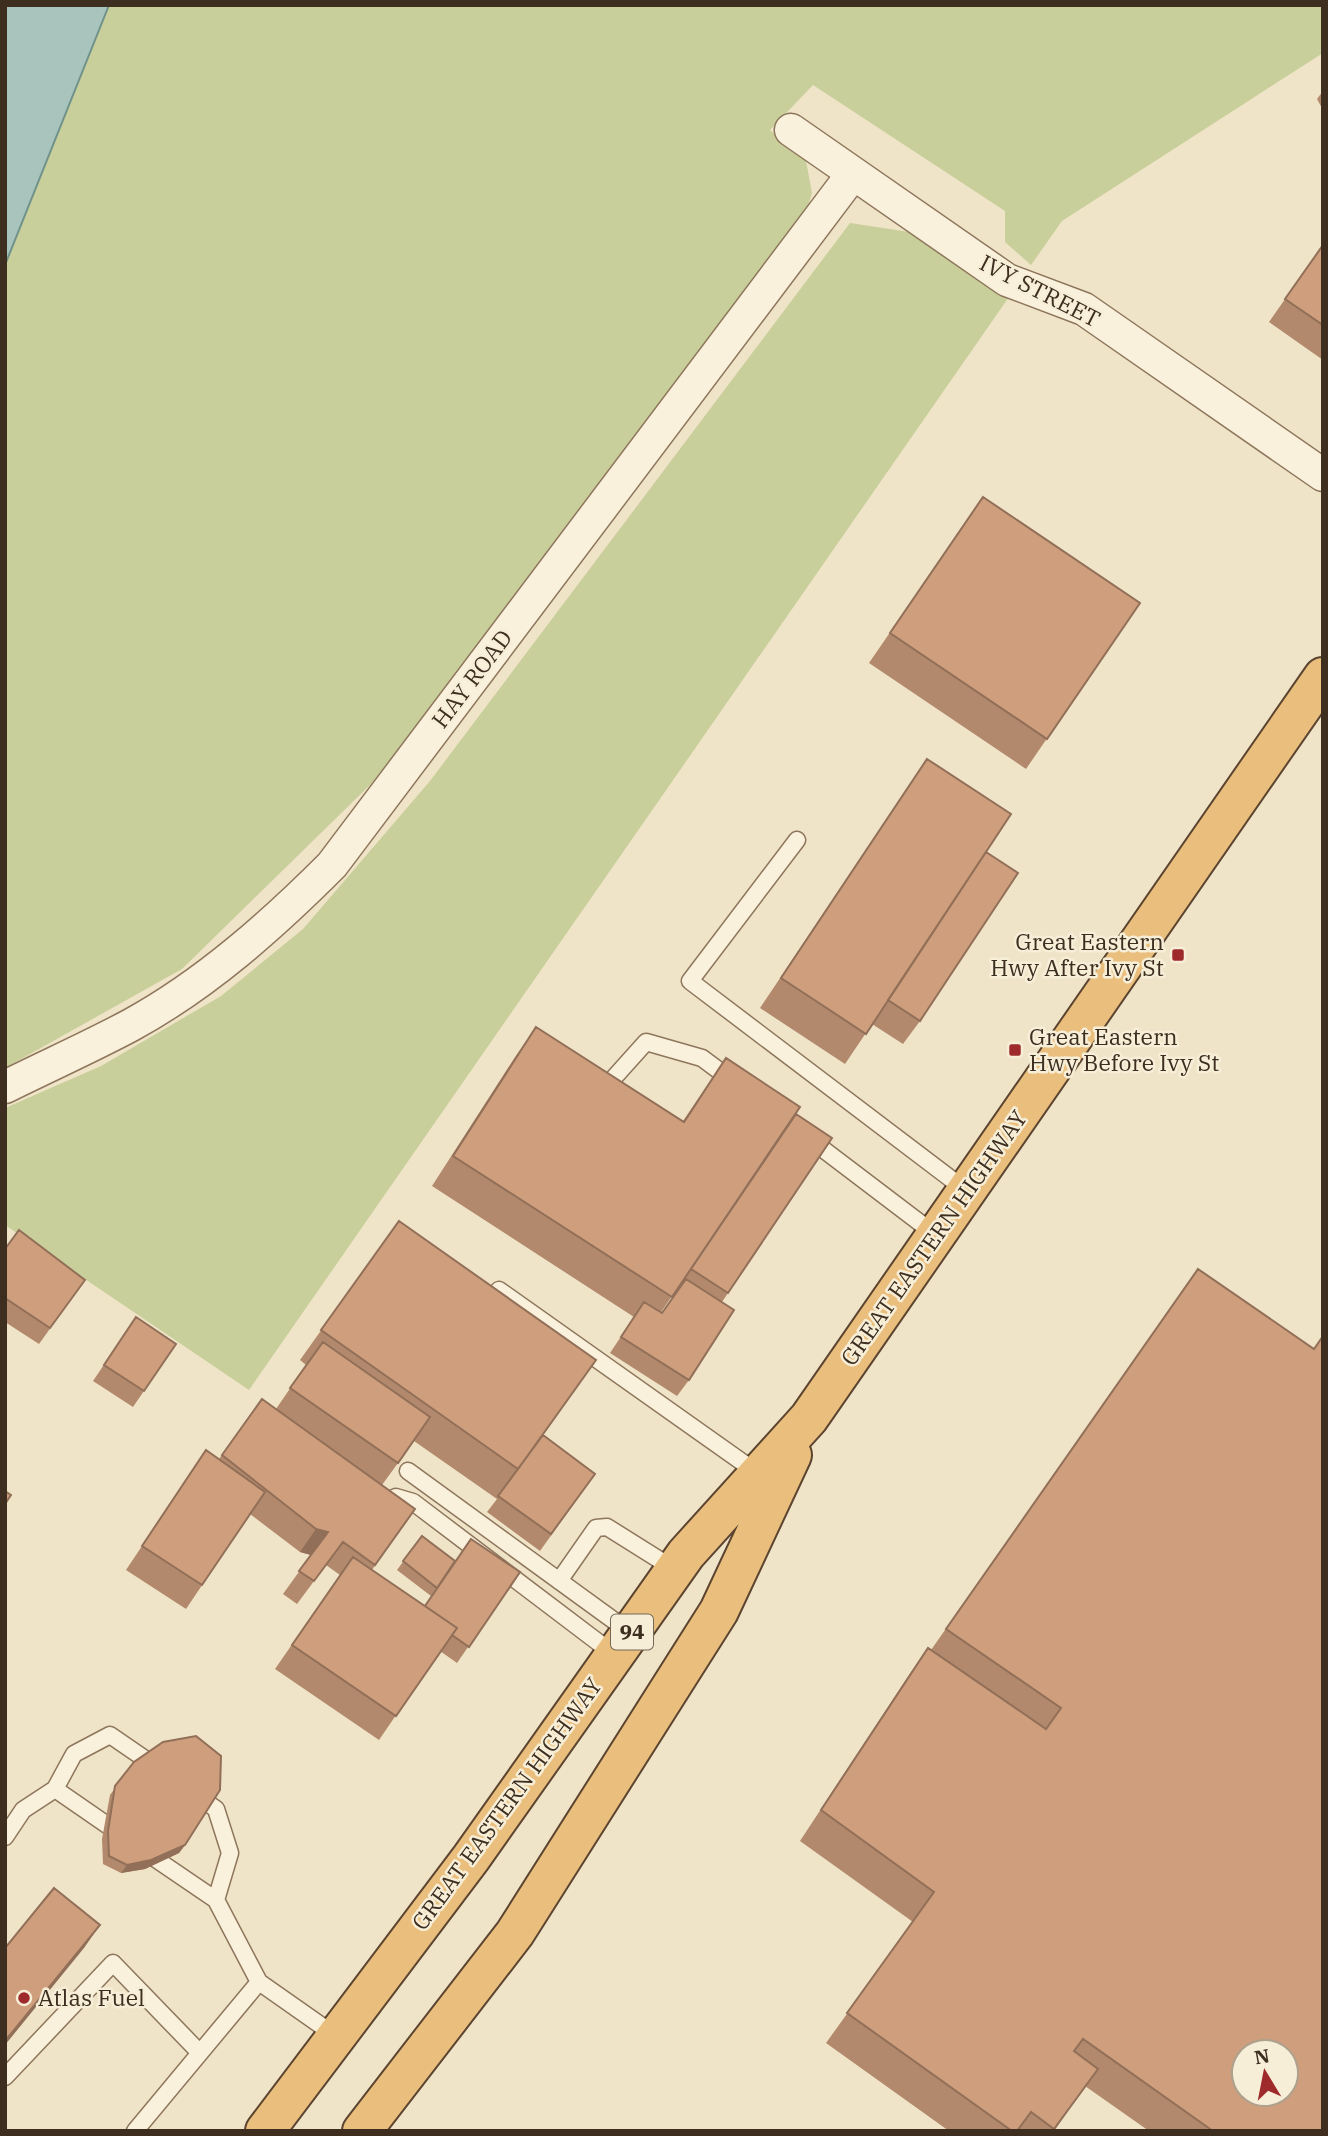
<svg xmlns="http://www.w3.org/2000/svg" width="1328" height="2136" viewBox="0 0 1328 2136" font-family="'IBM Plex Serif',serif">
	<rect width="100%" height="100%" fill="#f0e4c8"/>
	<path fill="#c9cf9b" d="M109,5H1323V53L1062,221L1031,265L1005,242V211L813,85L770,130L806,161L812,193L800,232L371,784L182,969L5,1068V265Z
		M850,223L916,233L1009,297L249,1390L5,1225V1108L101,1066L221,996L303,929L430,781Z"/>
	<path fill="#a9c4bc" stroke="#6f938a" stroke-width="2" d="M5,5H109L5,265Z"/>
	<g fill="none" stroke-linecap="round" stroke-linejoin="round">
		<g stroke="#8d765c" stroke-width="19">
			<path id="service" d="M797,840L690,981L967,1191
				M611,1081L646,1042L702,1058L733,1081
				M807,1137L936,1235
				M486,1308L499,1290L759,1474
				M408,1471L631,1633
				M382,1504L396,1497L413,1502L615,1655
				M559,1581L596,1528L607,1527L674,1569
				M55,1789L74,1754L110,1735L158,1768
				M193,1793L216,1809L230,1853L216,1900
				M5,1837L23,1810L55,1789L123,1836
				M144,1851L216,1900L259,1982
				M5,2077L113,1963L200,2053
				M135,2131L259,1982L336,2036"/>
		</g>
		<g stroke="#8d765c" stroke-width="35">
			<path id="minor" d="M791,130L1007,280L1084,309L1323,475
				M5,1087C47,1066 90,1047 131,1025C206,984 272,925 332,865L852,175"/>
		</g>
		<g stroke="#5b4430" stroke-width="42">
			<path id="trunk" d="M265,2131L471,1858L686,1554L809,1418L1323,677
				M362,2131L515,1933L719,1611L792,1455"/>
		</g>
		<use href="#service" stroke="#faf1dc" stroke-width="16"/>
		<use href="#minor" stroke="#faf1dc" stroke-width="32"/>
		<use href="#trunk" stroke="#eabe7c" stroke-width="38"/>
	</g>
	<path fill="#b2896c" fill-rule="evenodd" d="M1323,91V110L1317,99Z
		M1323,245V360L1269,322Z
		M983,497L1140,603L1026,769L869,663Z
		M927,759L986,852L920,1021L903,1044L872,1024L845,1064L760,1008Z
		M536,1027L683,1121L726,1058L796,1114L832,1138L722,1302L689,1380L677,1396L610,1353L634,1317L432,1186L515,1057ZM675,1292L676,1293L662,1313L661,1312Z
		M399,1221L543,1435L595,1474L540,1551L487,1512L497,1499L414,1441L382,1485L415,1509L372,1570L425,1606L520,1572L457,1663L440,1651L379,1740L275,1669L340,1575L326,1565L297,1604L283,1594L311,1555L300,1552L250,1514L186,1609L126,1570L206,1450L219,1459L262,1399L276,1409L306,1365L300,1360Z
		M5,1249L85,1280L39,1344L5,1322Z
		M1198,1269L1323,2131H1149L1085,2086L1054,2131H949L826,2043L913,1922L800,1841L907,1678L928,1648L931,1650Z
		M136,1317L176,1344L133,1407L93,1381Z
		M422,1536L455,1561L431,1596L397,1570Z
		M134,1762L185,1845L179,1853L145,1869L121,1873L103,1864L102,1839L110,1795Z"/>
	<path fill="#916f58" d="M316,1529L328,1532L311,1555L300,1552Z
		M185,1845L179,1853L145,1869L121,1873L127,1865Z
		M100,1925L84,1948L5,2045V2041Z"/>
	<path fill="#cf9f7d" stroke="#916f58" stroke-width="2" fill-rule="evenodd" d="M1323,245V325L1285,299Z
		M983,497L1140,603L1047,739L890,633Z
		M927,759L1011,814L866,1034L781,978Z
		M986,852L1018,873L920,1021L888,1000Z
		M536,1027L684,1122L726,1058L800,1107L672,1297L453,1156Z
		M796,1114L832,1138L728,1293L691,1269Z
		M399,1221L596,1360L518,1469L321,1330Z
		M19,1230L85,1280L50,1328L5,1298V1249Z
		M1198,1269L1314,1349L1323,1336V2131H1213L1083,2039L1074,2051L1098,2069L1054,2129L1031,2112L1017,2131H1012L847,2013L934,1892L821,1810L928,1648L1046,1729L1061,1708L946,1629ZM1244,2052H1286V2094H1244Z
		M686,1279L734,1310L689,1380L621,1337L644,1302L662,1313Z
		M136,1317L176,1344L144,1391L104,1365Z
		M323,1342L430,1417L398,1463L290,1388Z
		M262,1399L415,1509L375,1565L343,1542L314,1581L299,1571L328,1532L316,1529L222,1455Z
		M543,1435L595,1474L551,1534L498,1496Z
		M206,1450L265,1492L202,1585L142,1546Z
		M5,1491L11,1495L5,1504Z
		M422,1536L455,1561L437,1588L403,1561Z
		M471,1539L520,1572L469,1647L452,1635L457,1628L425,1606Z
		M353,1557L457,1628L396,1716L292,1645Z
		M196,1736L221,1756L220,1790L185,1845L151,1860L127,1865L109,1856L108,1831L115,1786L134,1762L163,1742Z
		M54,1888L100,1925L5,2041V1948Z"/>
	<g fill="#9e2a2b" stroke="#f7eed8" stroke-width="2.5">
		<rect x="1171" y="948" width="14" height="14" rx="3.5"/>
		<rect x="1008" y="1043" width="14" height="14" rx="3.5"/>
		<circle cx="24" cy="1998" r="7"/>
	</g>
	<g text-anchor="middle" stroke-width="5" stroke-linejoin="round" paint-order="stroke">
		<rect fill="#f7eed8" stroke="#756857" stroke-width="2" x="611" y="1614.5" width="42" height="35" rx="5"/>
		<g font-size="21" font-weight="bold" fill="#3d2e20">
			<text x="632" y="1639">94</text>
		</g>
		<g font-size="23" fill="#3d2e20" stroke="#f7eed8">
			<text transform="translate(1040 291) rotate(27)" y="8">IVY STREET</text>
			<text transform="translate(472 679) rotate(-53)" y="8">HAY ROAD</text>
			<text transform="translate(934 1238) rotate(-55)" y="8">GREAT EASTERN HIGHWAY</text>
			<text transform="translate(507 1804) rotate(-54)" y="8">GREAT EASTERN HIGHWAY</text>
		</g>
		<g font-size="23" fill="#3d2e20" stroke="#f7eed8" text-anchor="start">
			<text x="1164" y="950" text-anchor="end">Great Eastern<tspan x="1164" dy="26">Hwy After Ivy St</tspan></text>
			<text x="1029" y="1045">Great Eastern<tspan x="1029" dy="26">Hwy Before Ivy St</tspan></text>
			<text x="38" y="2006">Atlas Fuel</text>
		</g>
	</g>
	<rect width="1328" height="2136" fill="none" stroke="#3d2e20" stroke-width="14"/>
	<g transform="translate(1265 2073) rotate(350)"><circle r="33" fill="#f7eed8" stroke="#ada18e" stroke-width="2"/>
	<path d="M0-5L12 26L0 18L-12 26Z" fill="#9e2a2b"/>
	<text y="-10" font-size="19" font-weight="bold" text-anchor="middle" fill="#3d2e20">N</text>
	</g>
</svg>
